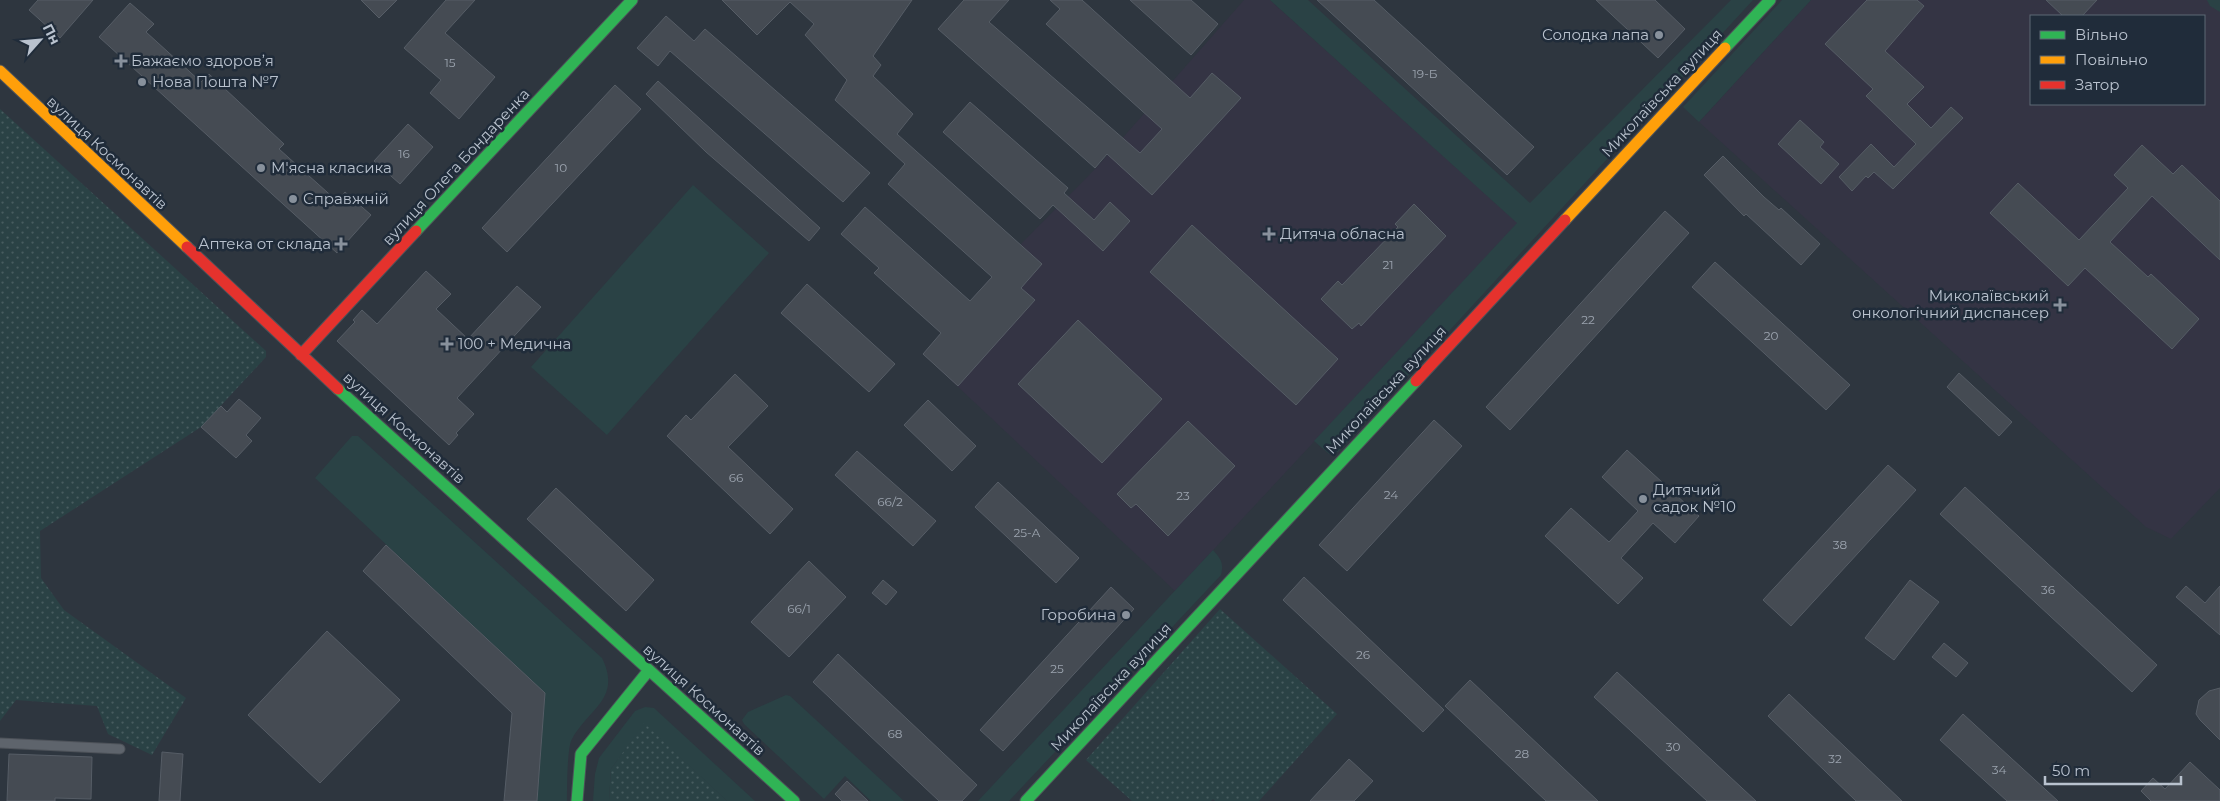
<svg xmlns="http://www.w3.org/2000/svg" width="2220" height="801" viewBox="0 0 2220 801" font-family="Montserrat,sans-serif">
	<defs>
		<pattern id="park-dots" width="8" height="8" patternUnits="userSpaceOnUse" patternTransform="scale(1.25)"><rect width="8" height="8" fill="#2a4245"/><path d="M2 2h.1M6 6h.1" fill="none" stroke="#475c5f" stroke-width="1.8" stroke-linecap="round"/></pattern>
	</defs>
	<rect width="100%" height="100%" fill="#2e363f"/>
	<path fill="#343444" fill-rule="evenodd" d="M1244,0H1270L1518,223L1175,591L923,354L1020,245L1097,167Z
		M1811,0H2220V488L2171,539L2146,527L1699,122ZM2031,16H2204V104H2031Z"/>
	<path fill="#2a4245" d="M1270,0H1308L1530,203L1731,0H1753L1338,452L1329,454L1314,441L1517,223Z
		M1782,0H1811L1699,122L1683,107Z
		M2207,0H2220V12L2210,6Z
		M693,185L769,253L607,435L531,367Z
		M352,436H358L602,658C622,699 589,708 572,739C567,747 567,789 567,801H537L545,693L315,478Z
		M1213,550C1221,559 1224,563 1221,575L1009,801H978Z
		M786,695L790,696L904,801H871L845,776L824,799L744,724L742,720L748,712Z
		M645,707L654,708L755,801H727L644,724L611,769L609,801H593L595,774L599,758L635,711Z"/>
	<path fill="url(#park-dots)" d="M0,109L266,351V357L201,427L40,531L41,578L64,610L186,698L152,755L108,734L97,706L16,700L0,721Z
		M1220,609L1337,714L1259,801H1215L1213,799L1211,801H1132L1086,760Z
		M644,723L727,801H609L611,769Z"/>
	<path fill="#454b53" stroke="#565d66" d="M38,0H93L60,38L29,10Z
		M361,0H397L379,18Z
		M446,0H475L445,33L495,77L459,119L430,93L441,80L404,48Z
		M722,0H912L873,56L881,65L873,76L913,114L897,134L1042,264L1021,288L1035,300L958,386L923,354L941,333L874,273L879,268L841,234L865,207L970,301L992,277L888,184L905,164L835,100L847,80L805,35L814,24L790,2L757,35Z
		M964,0H1009L989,22L1140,153L1162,129L1046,24L1060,9L1050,0H1082L1190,98L1212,73L1241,98L1152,195L1107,154L1095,168L938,29Z
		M1130,0H1191L1218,24L1191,55Z
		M1317,0H1374L1534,147L1507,175Z
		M1596,0H1655L1685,29L1658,58Z
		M1867,0H1917L1924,6L1885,51L1924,87L1907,104L1931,128L1951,107L1963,118L1893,189L1874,172L1868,178L1866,176L1852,191L1839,177L1871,144L1894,167L1916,144L1866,96L1873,89L1825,44Z
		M2046,0H2097L2082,16H2063Z
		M130,3L154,24L146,32L201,82L209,74L284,144L279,149L337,201L345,192L371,215L337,253L99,37Z
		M666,16L694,41L705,29L870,173L843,202L670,51L658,66L637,48Z
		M658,81L820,228L809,241L706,152L646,94Z
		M615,85L641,109L507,252L482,228Z
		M970,102L1068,188L1064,193L1094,220L1110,202L1130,221L1103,251L1053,205L1040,219L943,132Z
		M1800,120L1824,142L1820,147L1839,164L1821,184L1778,144Z
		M408,124L433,147L400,184L374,161Z
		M2142,145L2173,174L2182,165L2220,201V260L2152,196L2110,242L2148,277L2151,274L2199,319L2172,349L2085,268L2068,286L1990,213L2018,183L2079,240L2128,188L2114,175Z
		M1723,156L1764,197L1779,210L1781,208L1820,244L1801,265L1746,214L1744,216L1704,175Z
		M1414,204L1446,236L1361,326L1359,323L1352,329L1321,299L1338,281L1342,285L1398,227L1395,224Z
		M1665,211L1689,233L1510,430L1486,407Z
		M1192,225L1338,359L1296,405L1150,272Z
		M1715,262L1850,385L1826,410L1692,287Z
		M426,271L451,294L436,309L468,339L517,286L541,307L457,398L474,414L456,433L458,435L449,445L337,341L355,322L353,320L362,310L377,324Z
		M807,284L895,364L869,392L781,313Z
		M1078,320L1162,399L1102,463L1018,384Z
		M1959,373L2012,422L1999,436L1947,387Z
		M735,374L768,406L728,447L793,509L770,534L667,436L686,415L691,420Z
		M239,399L261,418L246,435L252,441L236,458L201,427L221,406L227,412Z
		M928,400L976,446L952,471L904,425Z
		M1434,420L1462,446L1347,571L1319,545Z
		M1188,421L1235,466L1168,536L1136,504L1131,508L1117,494Z
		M1627,450L1699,516L1675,543L1653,523L1621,558L1643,578L1618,604L1545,536L1571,508L1609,542L1638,511L1602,477Z
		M857,451L936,521L913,546L835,475Z
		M1888,465L1916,490L1791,626L1763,600Z
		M998,482L1079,558L1056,583L975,507Z
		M1965,487L2157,665L2132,692L1940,514Z
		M556,488L654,580L626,611L527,519Z
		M386,545L545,693L537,801H504L512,713L363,571Z
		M809,561L846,597L789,657L751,622Z
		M1304,577L1444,710L1423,732L1283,600Z
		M883,580L897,592L886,605L872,593Z
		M1910,580L1939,602L1894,660L1865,638Z
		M2186,586L2205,603L2220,586V635L2176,597Z
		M1111,587L1134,609L1003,751L980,730Z
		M327,631L400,700L320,783L248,715Z
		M1944,643L1968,663L1956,677L1932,657Z
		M838,654L977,785L962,801H939L813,682Z
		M1617,672L1756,801H1707L1594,697Z
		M1470,680L1598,801H1546L1445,706Z
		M2220,688V740L2200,720L2196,714L2199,700L2209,691Z
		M1789,694L1902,801H1856L1768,716Z
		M1963,714L2058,801H2007L1940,740Z
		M162,752L183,754L180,801H159Z
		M9,754L92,757L91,799L55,798V801H7Z
		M1349,759L1373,781L1354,801H1310Z
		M2190,762L2220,790V801H2151L2141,791L2153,778L2165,789Z
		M847,781L868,801H842L835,794Z"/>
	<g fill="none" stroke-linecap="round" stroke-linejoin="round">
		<g stroke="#4d5259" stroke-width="11">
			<path id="lane" d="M0,743L120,749"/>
		</g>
		<g stroke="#4d5259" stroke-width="13">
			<path id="fast" d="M1725,48L1770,0
				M416,231L632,0
				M338,389L794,801
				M577,801L581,754L649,670
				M1026,801L1416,381"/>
		</g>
		<g stroke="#4d5259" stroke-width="13">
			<path id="slow" d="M0,71L187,247
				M1565,220L1725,48"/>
		</g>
		<g stroke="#4d5259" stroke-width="13">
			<path id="jam" d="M187,247L338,389
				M301,355L416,231
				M1416,381L1565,220"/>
		</g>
		<use href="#lane" stroke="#5e646c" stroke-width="9"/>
		<use href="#fast" stroke="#30b455" stroke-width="11"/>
		<use href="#slow" stroke="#ff9f0a" stroke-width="11"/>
		<use href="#jam" stroke="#e5322d" stroke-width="11"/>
	</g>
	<g fill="#88919c" stroke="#202c3a" stroke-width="2">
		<circle cx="1659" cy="35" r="5"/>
		<path d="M118.5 53.5h5v5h5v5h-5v5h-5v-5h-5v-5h5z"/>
		<circle cx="142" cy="82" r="5"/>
		<circle cx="261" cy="168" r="5"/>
		<circle cx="293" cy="199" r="5"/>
		<path d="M1266.5 226.5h5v5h5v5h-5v5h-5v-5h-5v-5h5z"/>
		<path d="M338.5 236.5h5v5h5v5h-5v5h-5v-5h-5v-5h5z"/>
		<path d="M2057.5 297.5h5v5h5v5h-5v5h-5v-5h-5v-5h5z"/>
		<path d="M444.5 336.5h5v5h5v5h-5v5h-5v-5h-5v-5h5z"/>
		<circle cx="1643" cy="499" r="5"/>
		<circle cx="1126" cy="615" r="5"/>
	</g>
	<g text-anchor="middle" stroke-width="5" stroke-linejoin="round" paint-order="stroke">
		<g font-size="12" fill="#9ca4af">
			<text x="450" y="67">15</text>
			<text x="1425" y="78">19-Б</text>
			<text x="404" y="158">16</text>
			<text x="561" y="172">10</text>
			<text x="1388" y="269">21</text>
			<text x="1588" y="324">22</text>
			<text x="1771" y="340">20</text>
			<text x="736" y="482">66</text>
			<text x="1391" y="499">24</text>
			<text x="1183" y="500">23</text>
			<text x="890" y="506">66/2</text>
			<text x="1027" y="537">25-А</text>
			<text x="1840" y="549">38</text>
			<text x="2048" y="594">36</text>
			<text x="799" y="613">66/1</text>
			<text x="1363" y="659">26</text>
			<text x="1057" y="673">25</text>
			<text x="895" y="738">68</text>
			<text x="1673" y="751">30</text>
			<text x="1522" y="758">28</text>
			<text x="1835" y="763">32</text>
			<text x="1999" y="774">34</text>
		</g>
		<g font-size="15" fill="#b9c2ce" stroke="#202c3a" text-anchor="start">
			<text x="1649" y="40" text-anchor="end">Солодка лапа</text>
			<text x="131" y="66">Бажаємо здоровʼя</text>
			<text x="152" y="87">Нова Пошта №7</text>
			<text x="271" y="173">М'ясна класика</text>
			<text x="303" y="204">Справжній</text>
			<text x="1280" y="239">Дитяча обласна</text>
			<text x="331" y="249" text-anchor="end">Аптека от склада</text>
			<text x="2049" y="301" text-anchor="end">Миколаївський<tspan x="2049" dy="17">онкологічний диспансер</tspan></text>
			<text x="458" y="349">100 + Медична</text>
			<text x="1653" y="495">Дитячий<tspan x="1653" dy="17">садок №10</tspan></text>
			<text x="1116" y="620" text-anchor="end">Горобина</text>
		</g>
		<g font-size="15" fill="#b9c2ce" stroke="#202c3a">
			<text transform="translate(1662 93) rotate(-47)" y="5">Миколаївська вулиця</text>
			<text transform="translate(107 153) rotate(43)" y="5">вулиця Космонавтів</text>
			<text transform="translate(456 167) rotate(-47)" y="5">вулиця Олега Бондаренка</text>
			<text transform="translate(1386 390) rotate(-47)" y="5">Миколаївська вулиця</text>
			<text transform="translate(404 428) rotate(42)" y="5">вулиця Космонавтів</text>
			<text transform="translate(1111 687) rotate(-47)" y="5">Миколаївська вулиця</text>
			<text transform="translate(704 700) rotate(42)" y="5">вулиця Космонавтів</text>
		</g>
	</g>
	<rect x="2030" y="15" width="175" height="90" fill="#202c3a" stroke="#5d6875"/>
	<rect x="2040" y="31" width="25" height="8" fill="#30b455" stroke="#5d6875"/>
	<text x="2075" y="40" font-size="15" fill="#b9c2ce">Вільно</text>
	<rect x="2040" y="56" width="25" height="8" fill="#ff9f0a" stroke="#5d6875"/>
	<text x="2075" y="65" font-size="15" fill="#b9c2ce">Повільно</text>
	<rect x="2040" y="81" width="25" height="8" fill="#e5322d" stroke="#5d6875"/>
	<text x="2075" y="90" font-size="15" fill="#b9c2ce">Затор</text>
	<g transform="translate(40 40) rotate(63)" stroke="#202c3a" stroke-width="4" paint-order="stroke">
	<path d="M0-4L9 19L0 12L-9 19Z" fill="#b9c2ce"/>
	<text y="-8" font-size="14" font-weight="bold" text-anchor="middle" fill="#b9c2ce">Пн</text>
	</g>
	<path d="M2045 776v8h136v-8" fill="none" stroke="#b9c2ce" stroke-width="2.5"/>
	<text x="2052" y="776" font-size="15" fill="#b9c2ce" stroke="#202c3a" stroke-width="4" paint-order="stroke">50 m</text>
</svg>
